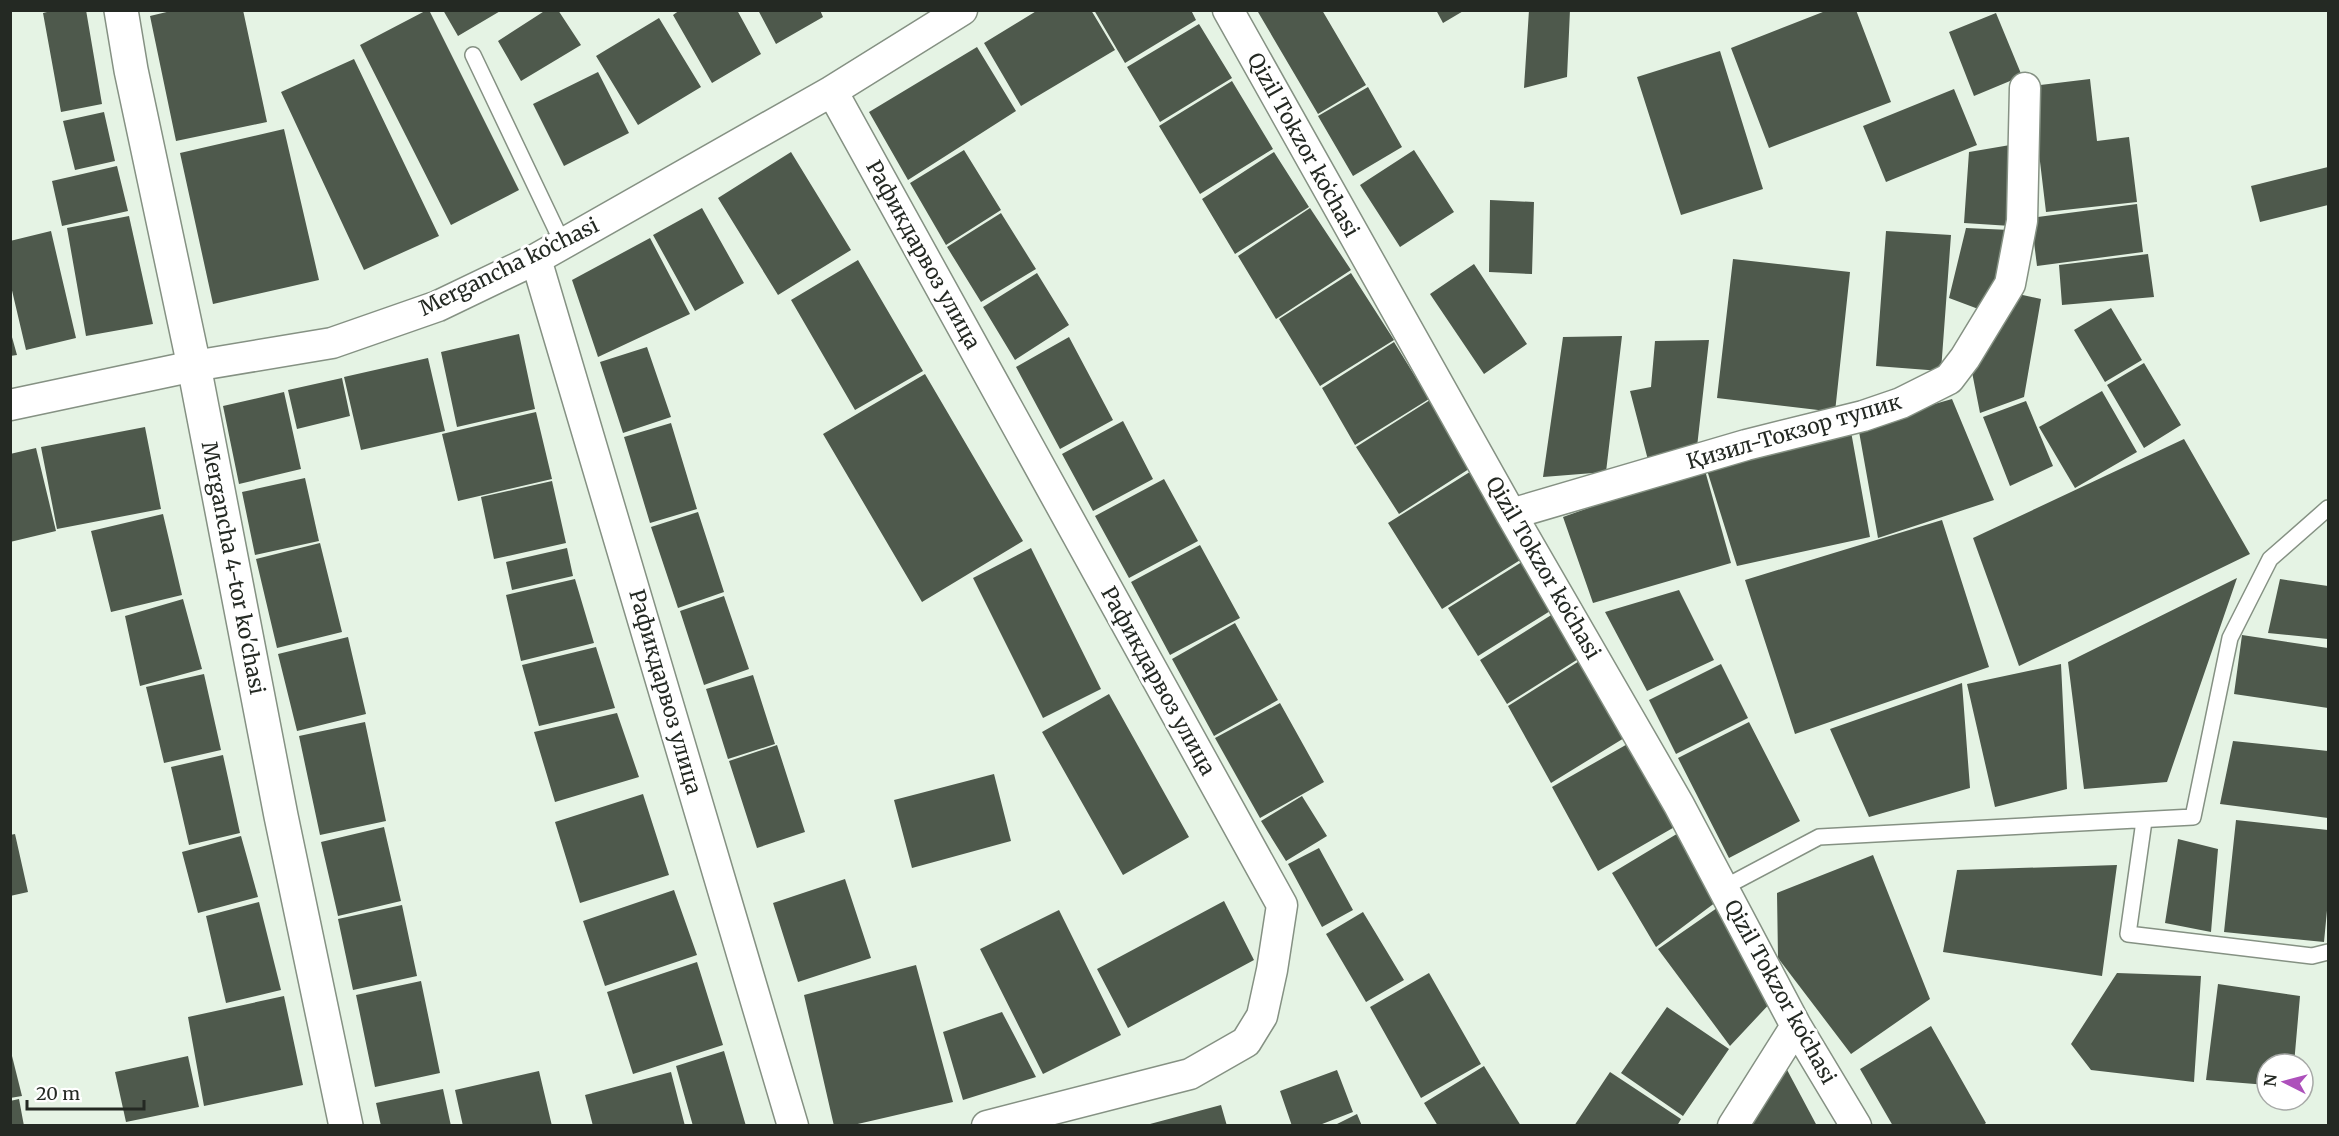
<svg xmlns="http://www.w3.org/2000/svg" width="2339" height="1136" viewBox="0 0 2339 1136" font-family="Merriweather,serif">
	<rect width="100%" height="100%" fill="#e5f3e4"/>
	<path fill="#4e594c" d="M55,10H86L102,104L61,112L43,13Z
		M175,10H243L267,122L176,141L150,16Z
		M427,10H429L519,190L451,225L360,45Z
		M443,10H502L458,36Z
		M546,10H558L581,45L521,81L498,41Z
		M680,10H737L761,54L712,83L673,15Z
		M758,10H820L823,17L776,44Z
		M1038,10H1091L1115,50L1021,106L984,43Z
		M1094,10H1191L1196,20L1125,63Z
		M1260,10H1322L1366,85L1318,114L1258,12Z
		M1436,10H1465L1443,23Z
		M1529,10H1570L1567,77L1524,88Z
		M1828,10H1856L1891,102L1769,148L1731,48Z
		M1996,13L2022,76L1974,96L1949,32Z
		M659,18L701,87L638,125L596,56Z
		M1199,24L1232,78L1160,122L1127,67Z
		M977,47L1016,111L908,180L869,112Z
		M1720,51L1763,189L1681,215L1637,77Z
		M354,59L439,236L364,270L281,92Z
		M598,72L629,133L564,166L533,104Z
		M2090,79L2097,141L2129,137L2137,202L2046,212L2031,86Z
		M1232,81L1273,149L1200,194L1159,126Z
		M1368,87L1402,147L1353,176L1318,116Z
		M1954,89L1977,145L1886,182L1863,126Z
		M104,112L115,161L75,170L63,121Z
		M284,129L319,280L213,304L180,153Z
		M2016,144L2011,226L1964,223L1969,152Z
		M964,150L1001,210L946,245L910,183Z
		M1414,150L1454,212L1400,247L1360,185Z
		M791,152L851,250L778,295L718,198Z
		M1274,152L1309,207L1235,254L1202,199Z
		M117,166L128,211L62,226L52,181Z
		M2328,167V205L2260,222L2251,186Z
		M1490,200L1534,202L1532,274L1489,272Z
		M2137,204L2143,252L2037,266L2031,218Z
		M702,208L744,283L695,311L653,235Z
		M1310,208L1351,270L1276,319L1238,256Z
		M1001,213L1036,269L981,302L947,247Z
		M129,216L153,324L86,336L67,228Z
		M1966,228L2010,230L2001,275L1981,310L1949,298Z
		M51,231L76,338L26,350L10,282V241Z
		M1886,231L1951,235L1941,371L1876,366Z
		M650,238L690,314L598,357L572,280Z
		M2148,254L2154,297L2062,305L2059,265Z
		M1733,259L1850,272L1835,412L1717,398Z
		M858,260L923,371L855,410L791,300Z
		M1474,264L1527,344L1484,374L1430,294Z
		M1037,273L1069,325L1015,360L983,307Z
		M1351,273L1394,340L1320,386L1279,319Z
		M2009,292L2041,299L2024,397L1980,413L1971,367Z
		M2111,308L2142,360L2105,382L2074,330Z
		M10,330L17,355L10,356Z
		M519,334L535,409L457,427L441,352Z
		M1622,336L1606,472L1543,477L1563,337Z
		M1069,337L1113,420L1060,449L1016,367Z
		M1709,340L1697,447L1648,460L1630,391L1651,387L1655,341Z
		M1394,342L1429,399L1355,445L1322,388Z
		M647,347L671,417L623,433L600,362Z
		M428,358L445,431L361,450L344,377Z
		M2144,363L2181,425L2144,448L2107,385Z
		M925,374L1023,541L922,602L823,434Z
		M342,378L350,416L297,429L288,390Z
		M2102,391L2137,452L2075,488L2039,427Z
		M284,392L301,469L239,484L223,406Z
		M1952,399L1994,500L1878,538L1858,426Z
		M1430,400L1472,467L1399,514L1356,447Z
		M2026,401L2053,466L2010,486L1983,417Z
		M536,412L552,479L458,501L442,434Z
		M1123,421L1153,479L1093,511L1062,454Z
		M671,423L697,509L650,523L624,437Z
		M1850,426L1870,537L1737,566L1706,467Z
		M145,427L161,509L57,529L41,447Z
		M2184,439L2250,554L2019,666L1973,538Z
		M36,448L56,531L10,542V454Z
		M1704,467L1731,563L1593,603L1563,517Z
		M1473,470L1525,557L1442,609L1388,523Z
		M305,478L319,541L255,555L242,492Z
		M1164,479L1198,541L1129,578L1095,516Z
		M552,481L566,543L494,559L481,497Z
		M698,512L724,592L678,608L651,527Z
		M163,514L182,595L111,612L91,531Z
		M1942,520L1989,667L1795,734L1745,580Z
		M320,543L342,632L277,648L256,559Z
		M1200,545L1240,618L1170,655L1131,582Z
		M567,548L573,576L512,590L506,562Z
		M1031,548L1101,689L1043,718L973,578Z
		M1525,560L1555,608L1478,656L1448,608Z
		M2237,578L2167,782L2084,789L2068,662Z
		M575,579L594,643L521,661L506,595Z
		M2280,579L2328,586V639L2268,633Z
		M1679,590L1714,660L1647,691L1605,612Z
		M724,596L749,669L704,685L680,611Z
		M183,599L202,669L140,686L125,616Z
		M1556,612L1583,656L1507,704L1480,660Z
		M1235,623L1278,700L1214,736L1172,659Z
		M2242,635L2328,648V708L2234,694Z
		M348,637L366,714L297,731L278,654Z
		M596,647L615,708L539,726L522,665Z
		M1584,658L1629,735L1551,783L1508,706Z
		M1721,664L1748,718L1676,754L1649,700Z
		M2061,664L2067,789L1995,807L1967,684Z
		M204,674L221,750L164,763L146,687Z
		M753,675L775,744L728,759L706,689Z
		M1962,683L1970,788L1869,817L1830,729Z
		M1109,694L1189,837L1123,875L1042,732Z
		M1280,703L1324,782L1260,818L1215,738Z
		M617,713L639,777L555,802L534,732Z
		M365,722L386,821L320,835L299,736Z
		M1749,722L1800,821L1729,858L1678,758Z
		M2233,741L2328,751V818L2220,804Z
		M1631,742L1678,825L1598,871L1552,787Z
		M777,745L805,832L757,848L729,761Z
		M223,755L240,833L189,845L171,767Z
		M994,774L1011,841L912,868L894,800Z
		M643,794L669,875L580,903L555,822Z
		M1302,796L1327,836L1286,861L1261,821Z
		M2236,820L2328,830V900L2324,942L2224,932Z
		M384,827L401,901L338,916L321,842Z
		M1680,832L1720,899L1656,947L1612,873Z
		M15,834L28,892L10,896V835Z
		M241,836L258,897L198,913L182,852Z
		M2178,839L2218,849L2211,932L2165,923Z
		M1319,848L1353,910L1322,927L1288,864Z
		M1873,855L1930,999L1851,1054L1778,958L1777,893Z
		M2117,865L2102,976L1943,952L1957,870Z
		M845,879L871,958L798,982L773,903Z
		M674,890L697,955L605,986L583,921Z
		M1224,901L1254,960L1128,1028L1097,969Z
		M259,902L281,990L226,1003L206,916Z
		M402,905L417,976L353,990L338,919Z
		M1717,908L1774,999L1730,1046L1658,949Z
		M1059,910L1121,1035L1043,1074L980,949Z
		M1363,912L1404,980L1366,1002L1326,934Z
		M697,962L723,1045L633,1074L607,992Z
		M916,965L953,1102L849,1126H834L804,995Z
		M1429,973L1481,1064L1421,1098L1370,1007Z
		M2117,973L2201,976L2194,1082L2091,1070L2071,1044Z
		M421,981L440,1073L375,1087L356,995Z
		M2218,984L2300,996L2294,1064H2267V1085L2206,1080Z
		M284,996L303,1085L204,1106L188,1017Z
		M1667,1007L1729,1049L1683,1116L1621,1073Z
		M1002,1012L1036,1077L963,1100L943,1032Z
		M1931,1026L1986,1123L1982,1126H1893L1860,1069Z
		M10,1048L22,1096L10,1098Z
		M724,1051L746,1126H693L676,1066Z
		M188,1056L199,1107L126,1122L115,1072Z
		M1484,1066L1521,1126H1438L1424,1103Z
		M1785,1066L1817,1126H1750Z
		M1337,1070L1353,1112L1317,1126H1292L1280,1091Z
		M539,1071L552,1126H463L455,1090Z
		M671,1072L685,1126H593L585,1095Z
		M1610,1072L1681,1119L1677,1126H1574Z
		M443,1089L451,1126H381L376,1103Z
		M19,1099L24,1126H10V1101Z
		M1221,1105L1227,1126H1151L1150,1124Z
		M1357,1114L1362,1126H1333Z"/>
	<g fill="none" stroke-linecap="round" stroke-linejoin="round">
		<g stroke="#859183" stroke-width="18">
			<path id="lane" d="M473,55L563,244
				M2144,821L2128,934L2312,956L2328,952
				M1723,888L1819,837L2193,817L2230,638L2270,559L2328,508"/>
		</g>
		<g stroke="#859183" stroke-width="33">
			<path id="street" d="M1228,10L1511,514L1679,805L1796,1026L1856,1126
				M832,91L1282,905L1272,970L1262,1016L1246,1042L1190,1074L987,1126
				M536,259L793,1126
				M10,405L194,366L332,343L438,306L536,259L832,91L962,10
				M1511,514L1746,445L1863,416L1901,403L1949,379L1965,358L2010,284L2022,221L2025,88
				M1733,1126L1796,1026"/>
		</g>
		<g stroke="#859183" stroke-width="36">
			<path id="secondary" d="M121,10L131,70L194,366L281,816L346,1126"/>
		</g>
		<use href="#lane" stroke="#fff" stroke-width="15"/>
		<use href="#street" stroke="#fff" stroke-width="30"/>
		<use href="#secondary" stroke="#fff" stroke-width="33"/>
	</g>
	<g text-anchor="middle" stroke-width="6" stroke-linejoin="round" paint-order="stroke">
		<g font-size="21" fill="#242923" stroke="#fff">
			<text transform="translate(1303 145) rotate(61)" y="7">Qizil Tokzor koʻchasi</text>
			<text transform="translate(923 255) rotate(61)" y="7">Рафикдарвоз улица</text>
			<text transform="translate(509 267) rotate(-26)" y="7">Mergancha koʻchasi</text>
			<text transform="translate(1794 432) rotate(-16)" y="7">Қизил-Токзор тупик</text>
			<text transform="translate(233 568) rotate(79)" y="7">Mergancha 4-tor ko'chasi</text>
			<text transform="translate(1543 568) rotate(60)" y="7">Qizil Tokzor koʻchasi</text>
			<text transform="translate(1158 681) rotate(61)" y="7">Рафикдарвоз улица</text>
			<text transform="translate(665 692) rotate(74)" y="7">Рафикдарвоз улица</text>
			<text transform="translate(1780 992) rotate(61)" y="7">Qizil Tokzor koʻchasi</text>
		</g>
	</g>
	<rect width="2339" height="1136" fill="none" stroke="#242923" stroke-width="24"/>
	<g transform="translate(2285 1082) rotate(276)"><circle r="28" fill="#ffffff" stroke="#a7a9a7" stroke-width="1.5"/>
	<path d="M0-4.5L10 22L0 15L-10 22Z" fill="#ad50bb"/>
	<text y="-9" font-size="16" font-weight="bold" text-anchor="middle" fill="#242923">N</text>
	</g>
	<path d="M27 1100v9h117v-9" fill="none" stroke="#242923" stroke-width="3"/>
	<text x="36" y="1100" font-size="18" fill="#242923" stroke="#ffffff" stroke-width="4.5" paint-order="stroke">20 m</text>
</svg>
